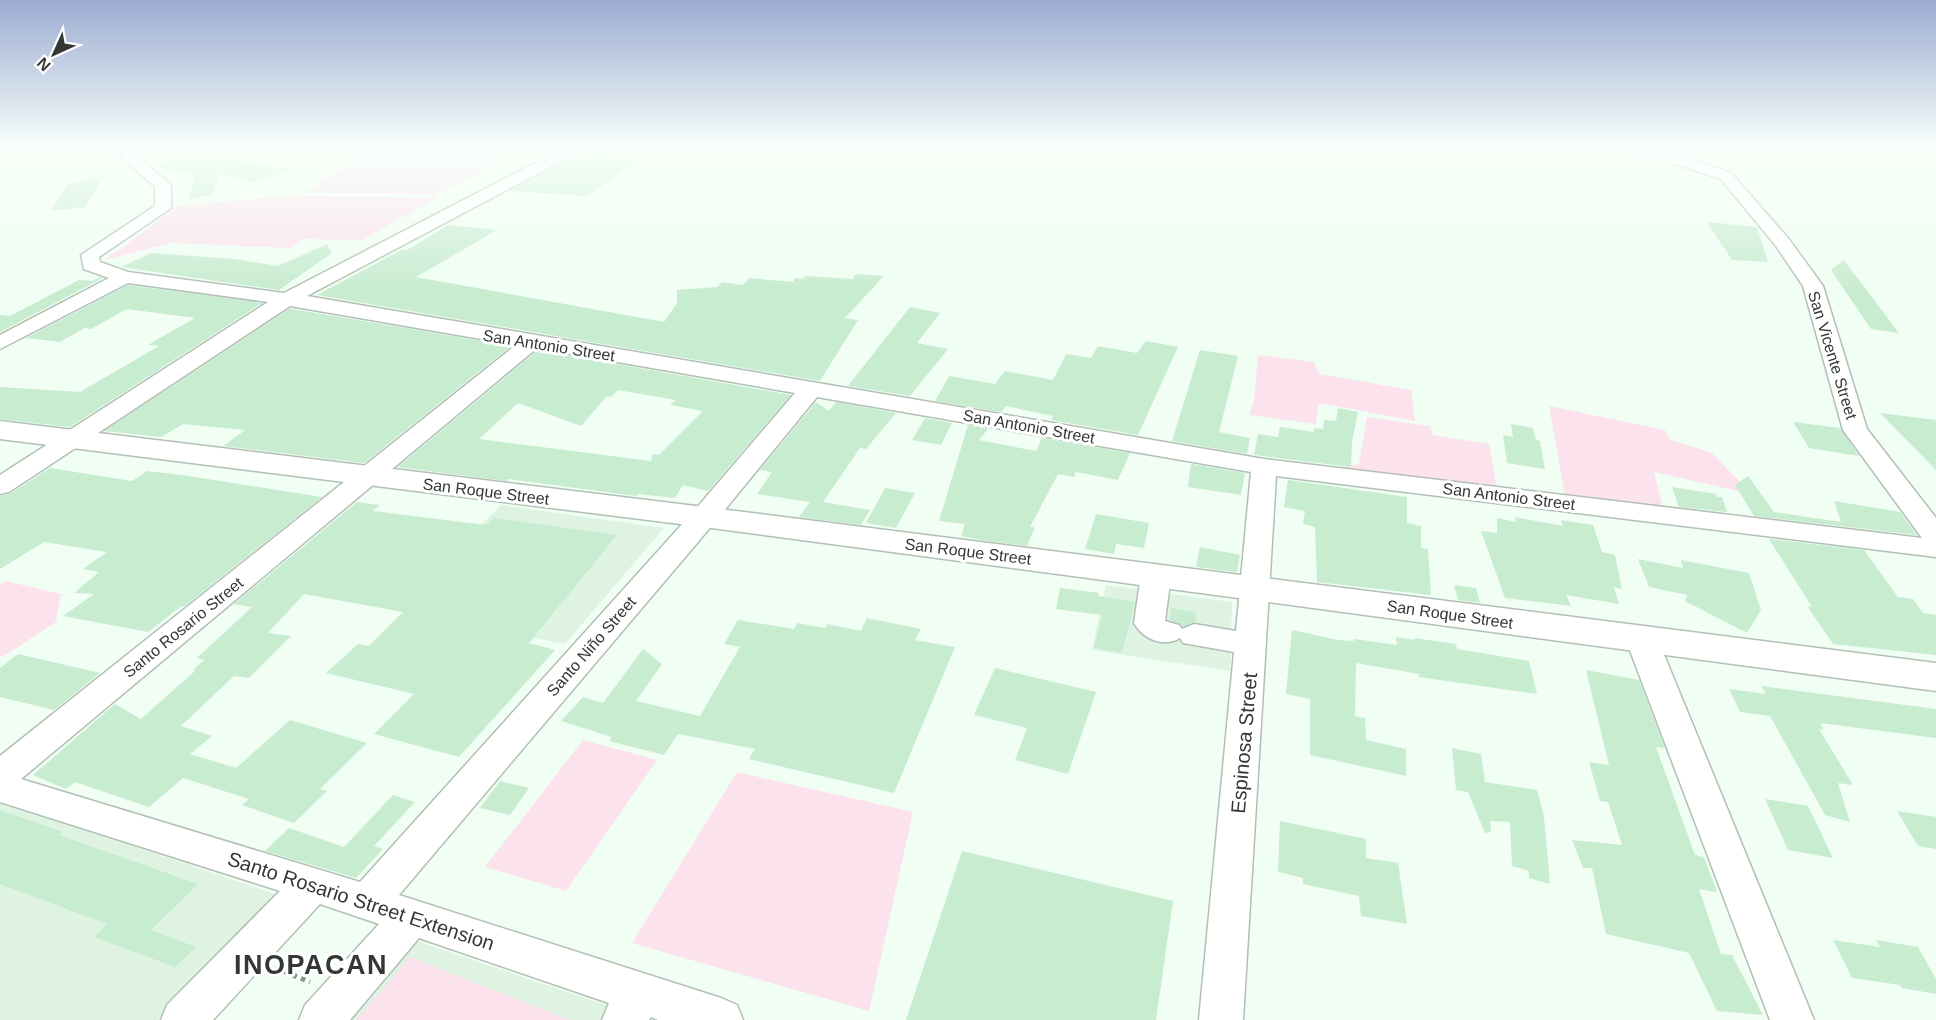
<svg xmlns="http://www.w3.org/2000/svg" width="1936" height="1020" viewBox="0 0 1936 1020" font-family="Helvetica,sans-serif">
	<rect width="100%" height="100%" fill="#f0fef3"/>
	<path fill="#dff3e3" d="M501,505L664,528L565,644L395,611Z
		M1106,585L1232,602L1230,671L1092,650Z
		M0,801L281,896L161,1020H0Z
		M408,938L650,1020H341Z"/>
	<path fill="#fce2ec" d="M364,148H483L491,169L436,194L303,193L362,157Z
		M284,196L439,197L362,240L303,239L291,248L171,243L105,260L178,206Z
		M1258,355L1314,362L1319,374L1411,390L1415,421L1319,403L1316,424L1249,415L1254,400Z
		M1549,406L1665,430L1669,439L1712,453L1752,494L1654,472L1664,513L1566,500Z
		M1367,417L1430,426L1433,435L1489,444L1498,494L1324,470L1359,464Z
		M6,581L61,594L56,622L4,656H0V585Z
		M583,740L657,760L566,891L485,867Z
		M737,772L913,812L869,1011L632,943Z
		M410,957L569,1020H356Z"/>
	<path fill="#c8ecd0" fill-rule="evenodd" d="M584,148H599L635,163L587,196L510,191L567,160L578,161V155Z
		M201,154L293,170L250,183L220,173L213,195L188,199L196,175L150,165Z
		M104,176L85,207L50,211L68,184Z
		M1707,222L1757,227L1768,262L1732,260Z
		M448,225L497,230L416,277L664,322L677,303V290L717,287L722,282L743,285L749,278L793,282L795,278L803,279L805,276L853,279L856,274L884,276L845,318L858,320L820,381L317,295L403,249L407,250Z
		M327,244L332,253L279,290L121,267L151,253L235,259L278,266Z
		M1844,260L1899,333L1871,329L1831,270Z
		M100,277L103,278L0,332V315L10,316L79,280L92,281Z
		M128,285L262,303L70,427L0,419V387L80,392L159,346L148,345L195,318L127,309L91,329L85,328L60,342L26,338Z
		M910,307L940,313L917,343L948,349L910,396L848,386Z
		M289,309H292L511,346L364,463L223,446L245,430L183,424L161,437L104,431Z
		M1146,341L1178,347L1138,435L1051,420L1053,416L1006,406L1001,412L935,401L949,376L995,384L1005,371L1053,380L1066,354L1091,358L1098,346L1137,353Z
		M538,350L791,395L708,491L683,485L675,498L638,494L636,496L508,479L506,481L398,467ZM618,390L676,400L670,405L703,411L659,455L652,454L651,461L479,439L518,403L581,426L607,396L611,397Z
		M1200,350L1238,356L1219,432L1250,438L1247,454L1172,441Z
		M816,402L829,411L836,402L896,413L866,449L860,448L823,502L870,510L861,525L799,517L810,502L757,494L772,472L760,470Z
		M1338,408L1358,412L1352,442L1351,467L1254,455L1258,434L1278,437L1280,427L1314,432V428L1323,429L1324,420L1336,421Z
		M1880,413L1936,420V470Z
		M925,418L952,423L941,445L912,440Z
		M1793,422L1840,428L1859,456L1809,448Z
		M1511,424L1533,428L1536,440L1540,441L1545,469L1507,463L1503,435L1513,437Z
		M968,425L988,429L979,440L1036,451L1042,438L1130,453L1118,480L1076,472L1074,477L1058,474L1030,527H1035L1027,546L981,540L961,536L965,524L939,521Z
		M1191,464L1245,473L1241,495L1188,487Z
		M50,468L132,481L147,471L182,475L322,497L185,606L180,607L148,632L63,616L94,594L74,593L99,572L83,569L107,552L44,542L0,569V496L10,494Z
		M1748,476L1774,512L1841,522L1834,501L1900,512L1917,535L1754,516L1735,485Z
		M1288,480L1407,497V523L1421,526V548L1428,549L1431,595L1317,582L1315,527L1303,524L1305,511L1284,507Z
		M1672,487L1716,494L1717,497H1722L1727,512L1679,507Z
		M885,488L915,493L896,528L866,523Z
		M357,502L380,505L373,511L486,525L493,518L617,535L529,643L555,650L459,757L374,734L414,694L326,673L358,644L369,646L403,612L304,594L268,633L291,636L249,678L234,676L181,726L212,736L190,754L236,768L290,720L367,743L320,789L327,791L294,823L242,805L249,799L183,778L149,807L75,782L66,789L33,775L115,704L141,719L196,670H193L204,660L197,658L252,607L234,604Z
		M1096,514L1149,523L1144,548L1116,544L1114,554L1085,549Z
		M1515,517L1563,526L1561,520L1593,525L1602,552L1615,555L1622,589L1614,587L1619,604L1566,595L1571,606L1505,598L1481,531L1497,533V518L1516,522Z
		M1769,539L1864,550L1898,597L1913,599L1923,613L1936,615V655L1833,644L1807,606L1812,607Z
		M1200,547L1240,555L1237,572L1196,567Z
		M1638,559L1683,568L1681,560L1749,573L1761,610L1747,633L1685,601L1687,595L1649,587Z
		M1454,585L1476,588L1480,603L1458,600Z
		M1060,588L1099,593L1098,596L1135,602L1122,653L1094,648L1102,615L1056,609Z
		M1171,608L1196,612L1195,622L1183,626L1170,620Z
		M867,618L921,629L915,640L955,647L894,793L749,759L755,749L678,734L664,755L609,741L612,737L561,721L583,697L603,703L643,649L662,664L636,701L700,716L740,647L724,644L738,620L794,629L797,623L825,628L827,624L861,631Z
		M1292,630L1338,640L1354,641V639L1397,645L1396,637L1415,640L1414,638L1456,644L1457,649L1529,661L1537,694L1419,677V674L1356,663L1355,716L1365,718L1366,740L1406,749V776L1310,755V699L1286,694Z
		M18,654L100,673L54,710L0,697V668Z
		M995,668L1096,692L1068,774L1015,760L1027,728L974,715Z
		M1586,670L1639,680L1665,748L1656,747L1695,855L1704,857L1717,892L1699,889L1721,954L1732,955L1763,1015L1717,1011L1689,953L1606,934L1592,868H1583L1572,840L1622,845L1608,802L1600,801L1589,762L1609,765Z
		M1761,686L1936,709V738L1820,723L1824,730L1819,729L1853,785L1838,783L1850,822L1825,815L1770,716L1740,712L1729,689L1766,694Z
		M1452,748L1481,754L1485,782L1537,790L1544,817L1550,884L1529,878V871L1512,866L1510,822L1490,821L1491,832L1485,833L1468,792L1456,790Z
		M500,781L529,788L510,815L480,808Z
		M393,795L415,802L374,846L383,849L356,878L265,851L289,828L344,847Z
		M1765,799L1808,806L1833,858L1788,850Z
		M0,810L63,832L59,835L198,884L151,930L196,947L175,967L94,937L107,924L0,884Z
		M1897,811L1936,817V849L1918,846Z
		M1280,821L1366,839V858L1398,863L1407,924L1361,916L1359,896L1303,884V878L1278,872Z
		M962,851L1173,901L1156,1020H906Z
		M1833,940L1880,947L1876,940L1918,947L1936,979V994L1902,988L1900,985L1852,978Z"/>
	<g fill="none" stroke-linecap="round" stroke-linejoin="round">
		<g stroke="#b2bfb5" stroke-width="3">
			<path id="minor" d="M127,148H141L136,156L169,183L171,186V208L99,257L100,262L128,272L284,293L564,148H582L580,151L307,296L1264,459L1922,538L1843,430L1803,286L1776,246L1721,179L1635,151L1633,148H1654L1731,173L1788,238L1823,286L1867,429L1936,518V557L1276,476L1243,1020H1199L1234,652L1183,643L1180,638C1163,648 1143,639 1134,623L1141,575L1146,568L1156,566L1166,568L1171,575L1165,621L1179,625L1182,629L1194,624L1236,631L1251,472L817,397L714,523L399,895L721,998L737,1005L743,1020H658L651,1017L649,1020H602L609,1003L419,938L350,1020H299L305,1005L379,924L320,904L213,1020H161L167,1005L280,891L0,802V756L516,345L290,306L9,492L0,494V475L268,302L128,283L0,349V335L109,278L84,269L81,255L155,206V187L121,157ZM537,348L795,393L694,511L360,882L21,779Z
				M648,148H663L655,152Z
				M1642,629L1653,632L1658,640L1814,1020H1770L1626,640L1631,632Z"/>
		</g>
		<g stroke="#b2bfb5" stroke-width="3">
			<path id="major" d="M0,421L704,507L1936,663V691L704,527L0,439Z"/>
		</g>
		<path stroke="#8b948d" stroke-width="5" stroke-dasharray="4.5 4.5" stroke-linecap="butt" d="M276,968L310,982"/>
		<use href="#minor" fill="#fff" fill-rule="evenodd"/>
		<use href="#major" fill="#fff" fill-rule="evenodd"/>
	</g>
	<linearGradient id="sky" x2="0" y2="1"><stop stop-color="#9bacd2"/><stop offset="0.51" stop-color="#f8fffa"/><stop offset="1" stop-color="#f8fffa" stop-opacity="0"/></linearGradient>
	<rect width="1936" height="291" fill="url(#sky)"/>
	<g text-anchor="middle" stroke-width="6" stroke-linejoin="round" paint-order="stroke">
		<g font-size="16" fill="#333834" stroke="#fff">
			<text transform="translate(549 345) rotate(9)" y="6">San Antonio Street</text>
			<text transform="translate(1833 355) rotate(73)" y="6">San Vicente Street</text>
			<text transform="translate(1029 426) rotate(10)" y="6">San Antonio Street</text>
			<text transform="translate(486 491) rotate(7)" y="6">San Roque Street</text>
			<text transform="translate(1509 496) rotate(7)" y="6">San Antonio Street</text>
			<text transform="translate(968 551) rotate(7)" y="6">San Roque Street</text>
			<text transform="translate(1450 614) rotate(8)" y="6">San Roque Street</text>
			<text transform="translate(183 627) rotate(-39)" y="6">Santo Rosario Street</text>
			<text transform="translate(591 646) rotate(-49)" y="6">Santo Niño Street</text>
		</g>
		<g font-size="20" fill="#333834" stroke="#fff">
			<text transform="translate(1244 743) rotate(-85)" y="7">Espinosa Street</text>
			<text transform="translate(361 901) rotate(18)" y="7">Santo Rosario Street Extension</text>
		</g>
		<g font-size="27" font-weight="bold" letter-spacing="1.5" fill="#333834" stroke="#fff">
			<text x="311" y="974">INOPACAN</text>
		</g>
	</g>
	<g transform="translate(54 54) rotate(225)" stroke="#ffffff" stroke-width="4.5" paint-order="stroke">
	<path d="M0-4.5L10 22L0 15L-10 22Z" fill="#333834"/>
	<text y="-9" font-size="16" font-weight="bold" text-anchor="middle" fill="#333834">N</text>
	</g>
</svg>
